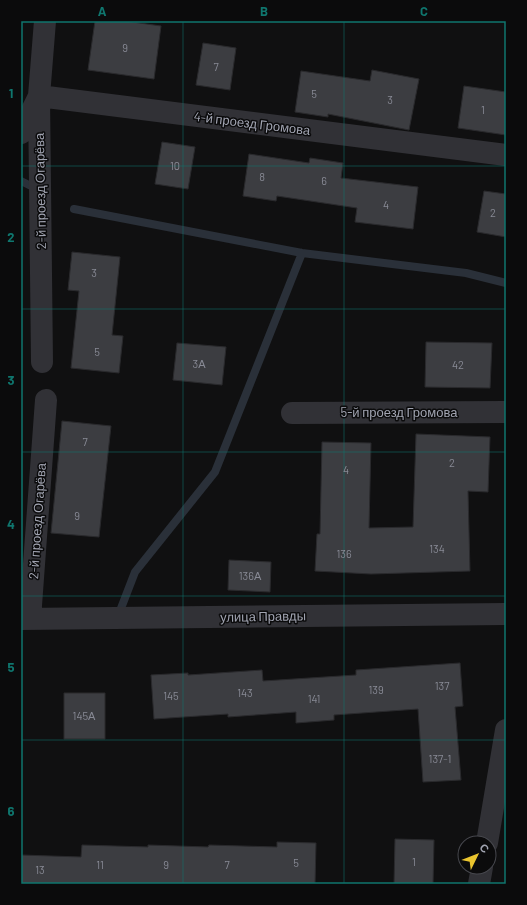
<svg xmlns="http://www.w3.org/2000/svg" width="527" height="905" viewBox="0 0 527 905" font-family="Barlow,sans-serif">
	<rect width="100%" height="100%" fill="#101011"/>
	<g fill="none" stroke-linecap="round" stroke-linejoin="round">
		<path stroke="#2a3039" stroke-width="8" d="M21,181L33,187
			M74,209L302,253L466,273L506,283
			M118,616L135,572L215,472L302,253"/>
	</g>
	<path fill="#3c3d41" stroke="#2a2a2d" d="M95,21H125L161,26L154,79L88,70Z
		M203,43L236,48L230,90L196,85Z
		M372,70L419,79L409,130L328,114V117L295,112L301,71L370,81Z
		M464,86L506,92V135L458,128Z
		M162,142L195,147L188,189L155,184Z
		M249,154L309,163L310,158L343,163L341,178L418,187L413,229L355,222L357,208L277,196L276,201L243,196Z
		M484,191L506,194V237L477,232Z
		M72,252L120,257L112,335L123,336L119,373L71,368L79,291L68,290Z
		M426,342L492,343L490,388L425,387Z
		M177,343L226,347L222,385L173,380Z
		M62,421L111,426L99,537L51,533Z
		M416,434L490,437L488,492L468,491L470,571L371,574L315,571L317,534H320L322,442L371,443L369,528L413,527Z
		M229,560L271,562L270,592L228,590Z
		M460,663L463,706L455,707L461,780L423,782L418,709L334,715V720L296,723V712L228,717V714L154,719L151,675L188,673V675L262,670L263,681L356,675V670Z
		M64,693H105V739H64Z
		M395,839L434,840L433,884H394Z
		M277,842L316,843L315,884H21V855L81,857L82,845L148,847V845L208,847L209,845L277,847Z"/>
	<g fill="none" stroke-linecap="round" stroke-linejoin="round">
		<path stroke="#313136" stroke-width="22" d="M21,133L39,96L506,155
			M42,362L39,96L45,21
			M292,413L506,412
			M21,619L506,614
			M30,619L46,400
			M487,843L506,730
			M479,884L482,867"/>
	</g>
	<path fill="none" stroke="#0f766e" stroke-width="1" stroke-opacity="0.55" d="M183,21V884M344,21V884M21,166H506M21,309H506M21,452H506M21,596H506M21,740H506"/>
	<g text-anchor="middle" stroke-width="3" stroke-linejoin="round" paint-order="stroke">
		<g font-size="11" fill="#888a95">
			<text x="125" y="52">9</text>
			<text x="216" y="71">7</text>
			<text x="314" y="98">5</text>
			<text x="390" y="104">3</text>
			<text x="483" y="114">1</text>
			<text x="175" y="170">10</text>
			<text x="262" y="181">8</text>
			<text x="324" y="185">6</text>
			<text x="386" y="209">4</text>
			<text x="493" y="217">2</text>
			<text x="94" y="277">3</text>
			<text x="97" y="356">5</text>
			<text x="199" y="368">3А</text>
			<text x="458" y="369">42</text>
			<text x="85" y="446">7</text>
			<text x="452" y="467">2</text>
			<text x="346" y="474">4</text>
			<text x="77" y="520">9</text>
			<text x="437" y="553">134</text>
			<text x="344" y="558">136</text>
			<text x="250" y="580">136А</text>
			<text x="442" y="690">137</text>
			<text x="376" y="694">139</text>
			<text x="245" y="697">143</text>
			<text x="171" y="700">145</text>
			<text x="314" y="703">141</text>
			<text x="84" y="720">145А</text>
			<text x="440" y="763">137-1</text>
			<text x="414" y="866">1</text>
			<text x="296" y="867">5</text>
			<text x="100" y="869">11</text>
			<text x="166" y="869">9</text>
			<text x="227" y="869">7</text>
			<text x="40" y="874">13</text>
		</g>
		<g font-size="13" fill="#a1a4b1" stroke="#0b0b0c">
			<text transform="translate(252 123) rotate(7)" y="5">4-й проезд Громова</text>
			<text transform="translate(40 191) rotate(-91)" y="5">2-й проезд Огарёва</text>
			<text x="399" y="417">5-й проезд Громова</text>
			<text transform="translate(37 521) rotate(-86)" y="5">2-й проезд Огарёва</text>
			<text transform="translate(263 616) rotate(-1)" y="5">улица Правды</text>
		</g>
	</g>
	<rect width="527" height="905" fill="none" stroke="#0b0b0c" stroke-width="44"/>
	<g transform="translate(477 855) rotate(47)"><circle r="19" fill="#0b0b0c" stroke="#47484e"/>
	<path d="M0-3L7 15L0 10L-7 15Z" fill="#eac52f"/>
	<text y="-6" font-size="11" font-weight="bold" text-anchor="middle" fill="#a1a4b1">С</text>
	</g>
	<rect x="22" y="22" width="483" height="861" fill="none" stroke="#0f766e" stroke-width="1.5"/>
	<g font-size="13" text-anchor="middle" font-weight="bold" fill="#0f766e">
		<text x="102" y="16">A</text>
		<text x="264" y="16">B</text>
		<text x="424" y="16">C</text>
		<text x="11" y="98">1</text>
		<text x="11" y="242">2</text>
		<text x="11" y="385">3</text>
		<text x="11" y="529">4</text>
		<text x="11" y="672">5</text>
		<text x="11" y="816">6</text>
	</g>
</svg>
